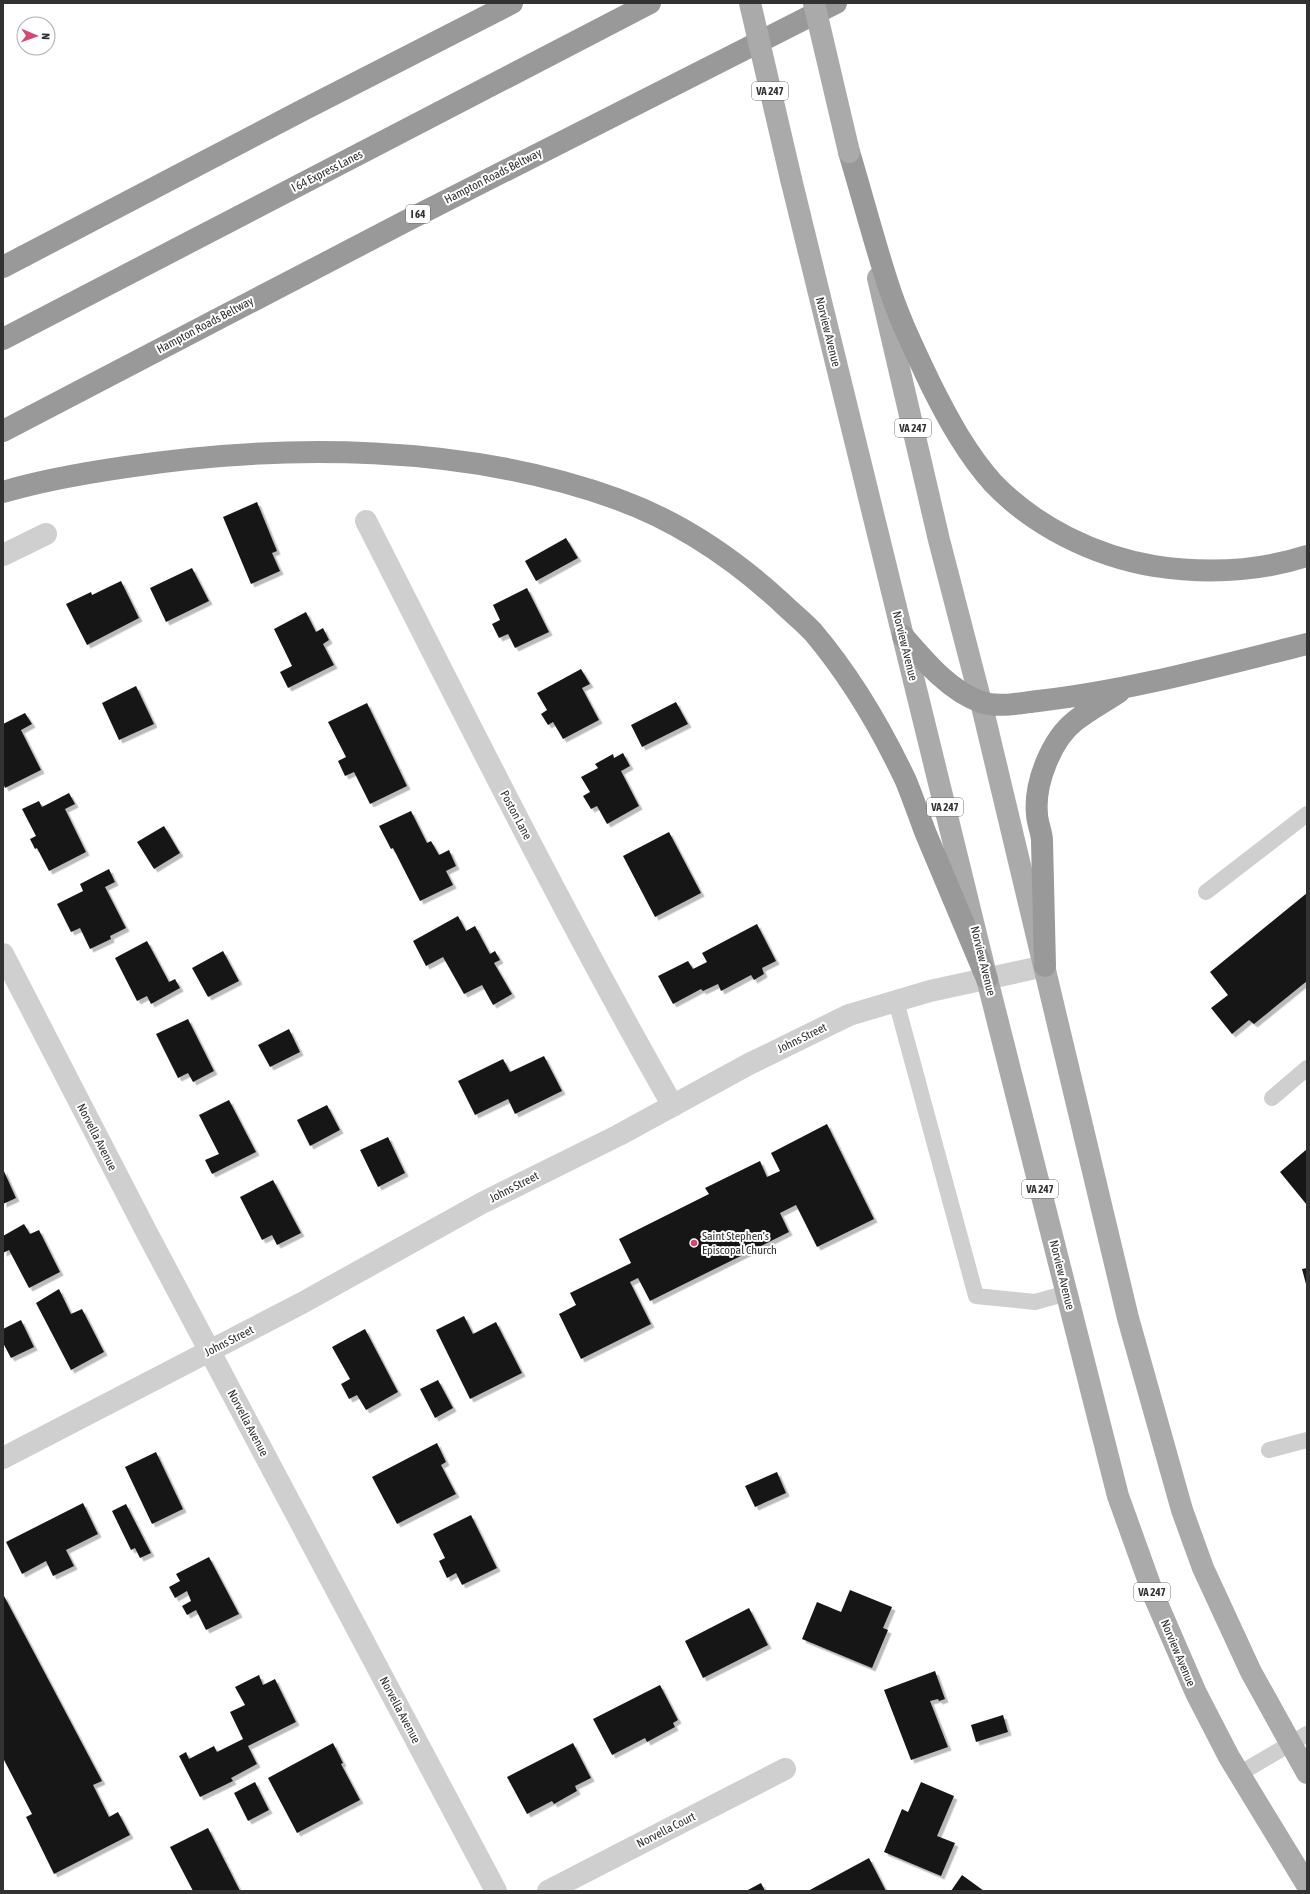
<svg xmlns="http://www.w3.org/2000/svg" width="1310" height="1894" viewBox="0 0 1310 1894" font-family="'Asap Condensed',sans-serif">
	<defs>
		<filter id="shadow"><feDropShadow dx="3.5" dy="3.5" stdDeviation="0" flood-color="#0004"/></filter>
	</defs>
	<rect width="100%" height="100%" fill="#fff"/>
	<path fill="#191919" filter="url(#shadow)" d="M257,502L277,551L272,553L280,571L251,584L223,517Z
		M566,538L578,558L536,581L525,561Z
		M192,568L209,601L166,622L150,588Z
		M121,581L139,618L87,645L66,604L91,592L92,595Z
		M527,588L549,632L515,648L508,634L499,638L492,624L500,620L493,605Z
		M306,612L316,632L323,628L329,640L323,644L334,665L288,688L280,672L292,666L274,629Z
		M581,669L590,684L582,688L599,720L563,739L553,722L548,725L541,714L547,710L537,693Z
		M136,686L154,724L119,740L102,703Z
		M676,702L688,724L642,747L631,725Z
		M367,703L407,786L370,804L354,772L345,776L338,761L346,757L328,722Z
		M25,713L32,724L21,730L41,770L5,788L3,783V724Z
		M623,753L630,766L621,771L639,806L607,824L597,806L591,809L583,796L590,792L581,777L598,768L595,764L613,754L614,758Z
		M69,793L75,804L65,809L86,852L49,871L37,848L35,849L30,839L36,836L22,809L39,801L42,807Z
		M411,811L427,843L431,841L439,855L449,850L456,866L446,871L453,885L420,901L393,848L391,849L379,826Z
		M164,826L180,853L154,869L137,842Z
		M669,832L701,893L655,917L623,856Z
		M109,869L115,882L105,887L126,928L110,936L111,939L90,949L80,928L71,932L57,904L83,891L80,884Z
		M1307,893V981L1254,1024L1249,1020L1232,1034L1211,1008L1228,995L1210,972Z
		M458,916L466,931L475,926L490,954L495,951L500,960L494,963L512,994L493,1005L482,985L464,994L443,957L426,966L413,941Z
		M757,924L776,961L762,968L764,974L754,980L751,975L721,991L718,984L703,991L701,989L673,1004L658,976L688,961L693,969L707,962L702,953Z
		M147,941L169,982L175,979L180,988L151,1004L147,996L137,1001L115,958Z
		M223,951L239,981L208,997L192,968Z
		M188,1019L214,1071L193,1082L188,1073L178,1078L156,1034Z
		M289,1029L300,1052L270,1067L258,1045Z
		M544,1056L562,1091L515,1114L508,1099L475,1115L458,1081L503,1059L510,1072Z
		M229,1100L256,1152L212,1174L205,1160L219,1154L199,1115Z
		M327,1105L340,1130L310,1146L297,1120Z
		M827,1124L874,1219L817,1247L796,1205L780,1213L789,1232L650,1301L638,1278L630,1282L651,1324L581,1359L559,1314L576,1305L570,1293L631,1263L619,1239L709,1194L705,1188L760,1161L767,1177L780,1171L771,1153Z
		M388,1137L405,1173L378,1187L360,1150Z
		M1307,1149V1205L1280,1172Z
		M3,1169L16,1198L3,1204Z
		M273,1180L301,1233L277,1245L272,1235L262,1240L240,1197Z
		M24,1224L30,1234L39,1230L60,1272L29,1288L9,1250L3,1253V1236Z
		M1307,1268V1284H1306L1302,1269Z
		M59,1289L71,1314L82,1309L104,1352L71,1370L36,1303Z
		M464,1316L473,1334L496,1322L522,1373L470,1399L436,1330Z
		M21,1320L34,1347L11,1358L3,1343V1329Z
		M365,1329L398,1392L366,1410L357,1395L349,1399L341,1384L350,1379L332,1347Z
		M438,1380L453,1408L435,1418L420,1389Z
		M437,1443L446,1462L441,1465L456,1494L397,1524L372,1477Z
		M156,1452L183,1509L152,1524L125,1467Z
		M777,1472L786,1493L755,1507L745,1486Z
		M83,1503L98,1534L66,1550L74,1566L53,1576L46,1561L22,1574L6,1542Z
		M126,1504L151,1553L140,1558L135,1548L131,1550L112,1511Z
		M471,1515L497,1568L462,1585L456,1573L447,1578L439,1561L445,1558L433,1534Z
		M209,1557L239,1614L206,1630L196,1610L187,1615L182,1606L191,1601L187,1591L175,1598L169,1587L180,1581L176,1574Z
		M850,1590L892,1607L883,1628L888,1630L872,1668L802,1639L817,1602L841,1612Z
		M3,1594L102,1781L93,1785L109,1817L118,1812L130,1835L54,1874L26,1817L32,1814L3,1758Z
		M749,1608L768,1645L703,1678L685,1641Z
		M935,1671L945,1699L939,1701L938,1699L930,1701L948,1747L911,1760L884,1690Z
		M259,1675L263,1685L275,1679L296,1722L248,1746L257,1764L231,1778L233,1781L200,1797L179,1756L186,1752L189,1759L214,1746L217,1752L243,1739L230,1712L245,1705L235,1687Z
		M660,1685L678,1720L673,1723L675,1727L647,1742L645,1738L612,1755L593,1719Z
		M1003,1715L1008,1732L976,1742L971,1725Z
		M333,1743L343,1763L341,1764L360,1800L297,1833L268,1778Z
		M573,1743L591,1778L575,1786L577,1791L554,1804L552,1801L527,1814L507,1777Z
		M255,1782L269,1810L248,1821L234,1793Z
		M921,1782L954,1796L937,1836L955,1843L941,1876L884,1852L902,1809L908,1812Z
		M208,1828L240,1891H193L170,1847Z
		M869,1858L886,1891H808Z
		M962,1875L984,1891H951Z
		M761,1883L765,1891H746Z"/>
	<g fill="none" stroke-linecap="round" stroke-linejoin="round">
		<path stroke="#cfcfcf" stroke-width="16" d="M1206,892L1307,814
			M896,1001L976,1296L1035,1302L1067,1293
			M1272,1098L1307,1068
			M1269,1450L1307,1440
			M1239,1774L1307,1734"/>
		<path stroke="#cfcfcf" stroke-width="22" d="M366,521C466,717 564,915 673,1106
			M3,555L46,534
			M3,954L146,1231L496,1891
			M3,1458L302,1303L482,1203L619,1135L749,1064L849,1015L930,991L1045,966
			M548,1891L785,1769"/>
		<path stroke="#aaa" stroke-width="22" d="M791,179L987,979L1118,1496L1154,1596L1196,1693L1229,1757L1307,1885
			M878,278L939,540L981,702L1128,1318L1182,1510L1203,1568L1251,1672L1307,1773"/>
		<path stroke="#999" stroke-width="22" d="M849,152C862,195 873,238 887,281C898,317 915,351 931,385C948,419 967,454 993,483C1035,527 1095,556 1154,566C1206,574 1257,572 1307,556
			M3,267L303,110L512,3
			M3,339L650,3
			M3,431L408,220L836,3
			M3,492C43,480 85,473 126,467C284,443 466,444 617,499C678,521 733,558 781,602C791,612 803,621 813,632C851,677 881,728 906,781C913,798 919,816 926,834C946,882 967,931 987,979
			M903,636C924,660 949,691 981,702C998,708 1020,703 1038,701C1129,691 1218,666 1307,644
			M1045,966C1044,925 1043,883 1042,841C1042,832 1037,823 1037,814C1034,784 1051,740 1075,721C1089,710 1104,702 1119,692"/>
		<path stroke="#aaa" stroke-width="22" d="M750,3L791,179
			M814,3L849,152"/>
	</g>
	<circle fill="#d64872" stroke="#fff" stroke-width="1.5" cx="694" cy="1243" r="4"/>
	<g text-anchor="middle" stroke-width="4" stroke-linejoin="round" paint-order="stroke">
		<g fill="#fff" stroke="#707070" stroke-width="1">
			<rect x="752" y="82" width="36" height="18" rx="3"/>
			<rect x="406" y="205" width="24" height="18" rx="3"/>
			<rect x="895" y="419" width="36" height="18" rx="3"/>
			<rect x="927" y="798" width="36" height="18" rx="3"/>
			<rect x="1022" y="1180" width="36" height="18" rx="3"/>
			<rect x="1134" y="1583" width="36" height="18" rx="3"/>
		</g>
		<g font-size="11" font-weight="bold" fill="#323232">
			<text x="770" y="95">VA 247</text>
			<text x="418" y="218">I 64</text>
			<text x="913" y="432">VA 247</text>
			<text x="945" y="811">VA 247</text>
			<text x="1040" y="1193">VA 247</text>
			<text x="1152" y="1596">VA 247</text>
		</g>
		<g font-size="12" fill="#323232" stroke="#fff">
			<text transform="translate(327 171) rotate(-27)" y="4">I 64 Express Lanes</text>
			<text transform="translate(493 176) rotate(-27)" y="4">Hampton Roads Beltway</text>
			<text transform="translate(205 325) rotate(-28)" y="4">Hampton Roads Beltway</text>
			<text transform="translate(828 332) rotate(76)" y="4">Norview Avenue</text>
			<text transform="translate(905 646) rotate(76)" y="4">Norview Avenue</text>
			<text transform="translate(516 815) rotate(62)" y="4">Poston Lane</text>
			<text transform="translate(983 961) rotate(76)" y="4">Norview Avenue</text>
			<text transform="translate(802 1038) rotate(-26)" y="4">Johns Street</text>
			<text transform="translate(97 1137) rotate(63)" y="4">Norvella Avenue</text>
			<text transform="translate(514 1187) rotate(-27)" y="4">Johns Street</text>
			<text transform="translate(1062 1275) rotate(76)" y="4">Norview Avenue</text>
			<text transform="translate(229 1341) rotate(-27)" y="4">Johns Street</text>
			<text transform="translate(248 1423) rotate(62)" y="4">Norvella Avenue</text>
			<text transform="translate(1178 1653) rotate(67)" y="4">Norview Avenue</text>
			<text transform="translate(400 1710) rotate(62)" y="4">Norvella Avenue</text>
			<text transform="translate(666 1830) rotate(-27)" y="4">Norvella Court</text>
		</g>
		<g font-size="12" fill="#323232" stroke="#fff" text-anchor="start">
			<text x="702" y="1240">Saint Stephen's<tspan x="702" dy="14">Episcopal Church</tspan></text>
		</g>
	</g>
	<rect width="1310" height="1894" fill="none" stroke="#323232" stroke-width="8"/>
	<g transform="translate(36 36) rotate(92)"><circle r="19" fill="#ffffff" stroke="#adadad"/>
	<path d="M0-3L7 15L0 10L-7 15Z" fill="#d64872"/>
	<text y="-6" font-size="11" font-weight="bold" text-anchor="middle" fill="#323232">N</text>
	</g>
</svg>
